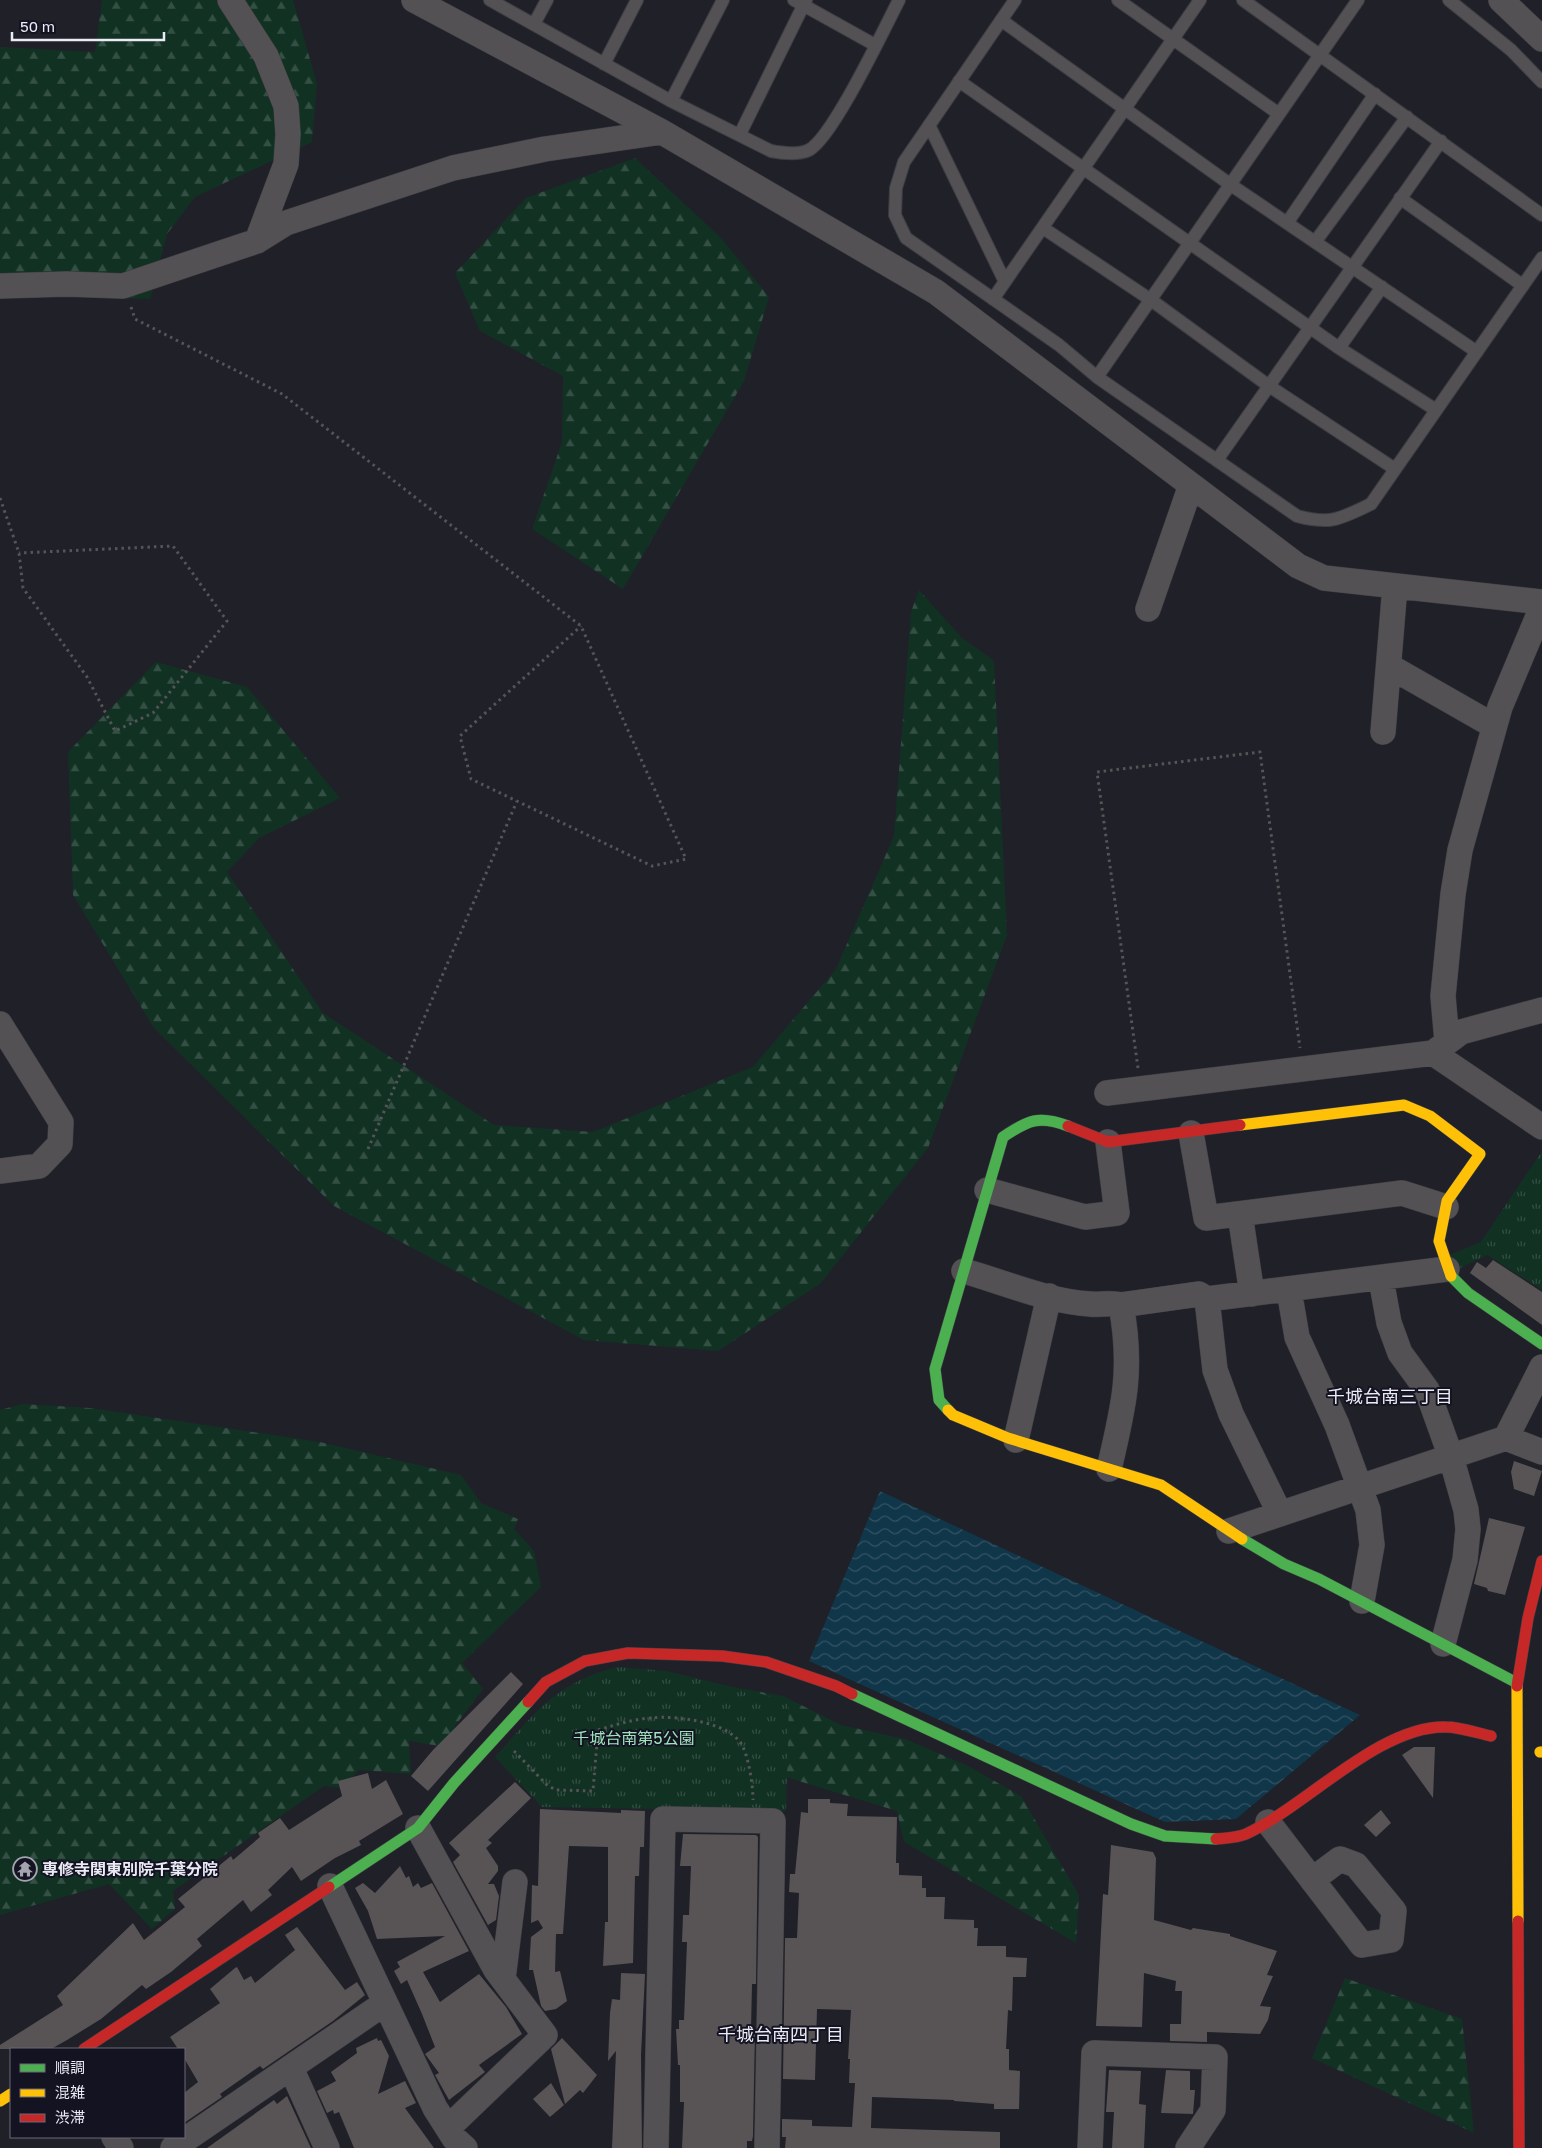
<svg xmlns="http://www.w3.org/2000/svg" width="1542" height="2148" viewBox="0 0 1542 2148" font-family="'Golos Text','Noto Sans JP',sans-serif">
	<defs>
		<pattern id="forest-firs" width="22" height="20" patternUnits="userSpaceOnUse" patternTransform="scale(1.25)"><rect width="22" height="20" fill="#113123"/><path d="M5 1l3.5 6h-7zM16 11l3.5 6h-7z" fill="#344f44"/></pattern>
		<pattern id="park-tufts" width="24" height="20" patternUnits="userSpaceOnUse" patternTransform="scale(1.25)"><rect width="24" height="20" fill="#113123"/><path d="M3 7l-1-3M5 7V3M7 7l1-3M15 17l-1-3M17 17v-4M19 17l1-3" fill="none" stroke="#344f44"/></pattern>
		<pattern id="water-waves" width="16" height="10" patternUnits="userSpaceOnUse" patternTransform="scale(1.25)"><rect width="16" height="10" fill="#103649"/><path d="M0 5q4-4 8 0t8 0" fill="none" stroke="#335364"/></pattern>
	</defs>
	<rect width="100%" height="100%" fill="#202028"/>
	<path fill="url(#forest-firs)" d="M102,0H293L317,84L312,142L195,197L167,234L150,299L7,296L0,275V47L95,52Z
		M635,158L721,238L769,297L744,381L623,589L532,529L562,442L563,376L480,331L455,273L526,198Z
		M919,590L961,637L994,661L1007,935L928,1148L820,1284L718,1351L584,1340L334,1206L154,1028L73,895L68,752L156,662L247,687L340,798L259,838L227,872L323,1013L494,1125L593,1132L753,1067L836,969L894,836L911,612Z
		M22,1404L90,1408L320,1442L461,1475L481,1503L518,1519L514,1529L534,1551L541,1587L462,1663L483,1689L455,1726L452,1748L409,1741L411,1774L359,1770L343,1788L324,1786L173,1891L175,1909L152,1929L109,1884L0,1915V1410Z
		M689,1679L783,1696L841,1725L905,1739L966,1765L1021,1796L1079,1895L1076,1943L904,1842L897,1811L697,1750Z
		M1345,1978L1462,2019L1474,2133L1312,2058Z"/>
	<path fill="url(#park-tufts)" d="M1542,1151V1290L1487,1255L1454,1271L1447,1256L1481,1242Z
		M617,1667L667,1671L789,1701L786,1811L542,1807L495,1757C536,1712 555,1683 617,1667Z"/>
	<path fill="url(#water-waves)" d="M880,1491L1360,1715L1236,1819L1165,1822L809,1661Z"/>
	<path fill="#585355" d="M1493,1260L1542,1292V1325L1470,1273L1477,1262L1486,1268Z
		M1514,1461L1542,1471L1534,1496L1514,1489L1511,1472Z
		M1489,1518L1525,1527L1505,1595L1488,1591L1487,1588L1474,1584Z
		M511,1672L523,1684L428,1791L411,1776L433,1750Z
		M1414,1747H1435L1433,1798L1402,1755Z
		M368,1773L372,1789L386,1780L403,1814L359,1841L361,1845L335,1858L301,1881L292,1867L268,1890L272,1895L251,1912L243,1900L197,1939L202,1946L171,1972L146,1989L142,1985L101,2019L67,2040L51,2049H0V2045L63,2005L57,1996L133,1923L144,1940L185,1907L178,1899L231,1856L233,1860L260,1837L258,1833L280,1818L289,1830L342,1796L338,1781Z
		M515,1782L531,1798L488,1840L492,1843L486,1848L498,1866V1871L488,1884H494L499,1896L496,1920L488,1925L494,1936L453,1862L460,1855L449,1843Z
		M808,1799H830V1803L848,1804L847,1816L897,1817L896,1863H899V1875L922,1876V1888H926V1897H945L944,1919L974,1920V1928H978L977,1946H1006V1957L1027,1958L1026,1977H1013L1012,2011L1008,2010L1006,2049H1009V2070L1020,2071L1019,2109H994V2104L954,2101V2100L872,2097L871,2128L1000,2132V2148H785L786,2137H782V2119L812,2120V2126L852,2127L855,2083H849L850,2059H848L851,2010L817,2009L815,2080L783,2079L785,1938H797L799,1893L789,1892L790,1874H795L801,1812L808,1813Z
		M540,1809L621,1813V1810L645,1811L644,1847H640L639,1876H635L633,1963L603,1966L605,1922H608V1847L569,1846L563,1934H556L555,1972L560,1971L567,2001L556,2009L545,2011L541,2006L533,1970H529L531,1937L543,1928L538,1920L531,1923L532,1885L538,1886Z
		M1381,1810L1391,1823L1376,1837L1364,1825Z
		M683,1834L756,1835L758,1837L756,1984H752L751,2030L755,2031L753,2136L752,2141H747V2148H682L684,2102H680V2065H678L676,2029H679V2020H684L687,1942H682L683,1915H689L691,1866H680Z
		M1111,1845L1153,1852L1156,1858L1154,1920L1191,1930L1193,1928L1230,1934V1936L1277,1951L1267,1975L1273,1976L1260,2006L1271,2007L1268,2020L1260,2034L1207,2032V2042L1170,2041V2024H1181L1182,1991H1175L1176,1981L1144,1973L1142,2027L1096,2026L1103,1894L1108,1895Z
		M400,1866L406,1878L409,1876L413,1887L418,1883L421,1888L432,1883L469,1951L423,1972L440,2002L479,1974L506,2007L522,2034L479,2065L485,2072L449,2100L435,2075L439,2073L425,2054L435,2047L422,2014L407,1980L401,1984L394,1971L400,1967L397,1962L445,1936L377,1939L368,1911L355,1888L363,1883L375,1893Z
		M297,1927L345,1990L357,1982L365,1995L333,2021L263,2069L260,2066L220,2094L222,2097L184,2123V2093L198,2082L184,2058V2049H178L170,2037L220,2003L210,1989L235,1968L237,1967L244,1980L251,1976L255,1983L295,1950L285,1935Z
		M621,1973L645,1974L641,2055L642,2148H612L616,2051L608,2061L610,2013L612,1999L620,2000Z
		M377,2038L378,2041L381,2040L389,2056L378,2094L405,2081L416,2103L405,2108L434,2148H354L339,2112L334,2114L333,2110L327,2113L317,2091L336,2081L331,2072L357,2053L356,2048Z
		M562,2038L597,2075L583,2093L580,2090L565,2104L551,2049Z
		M1109,2070L1141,2071L1139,2104L1146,2105L1144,2148H1112L1114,2112H1106Z
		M1166,2070L1190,2071V2090H1195L1193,2114L1161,2113Z
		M551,2083L564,2105L550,2117L533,2099Z
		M287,2096L311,2148H207L274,2100L277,2104Z"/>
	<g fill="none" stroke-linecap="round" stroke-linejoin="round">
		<g stroke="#3d3d44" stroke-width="14">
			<path id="lane" d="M490,0L671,101L771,151C782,153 799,155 809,150C833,137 884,29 899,0
				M794,0L875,45
				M1015,0L904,162L896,188L895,215L906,238L1059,345L1097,377L1297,516C1331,525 1340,519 1371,504L1542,258
				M1118,0L1279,114
				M1243,0L1542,215
				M1449,0L1511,50L1542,82
				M1001,20L1231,185L1477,352
				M534,24L547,0
				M604,64L637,0
				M959,81L1339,348L1436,410
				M671,101L723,0
				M929,125L1005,282
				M740,134L806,0
				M1400,198L1522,285
				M1287,223L1375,94
				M1043,228L1151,300L1269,386L1395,469
				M1315,242L1407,117
				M993,299L1200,0
				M1339,348L1382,287
				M1097,377L1358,0
				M1217,460L1441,141"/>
		</g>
		<g stroke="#3d3d44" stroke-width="26">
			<path id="street" d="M230,0L266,56L286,106L288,134L286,164L257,241
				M414,0L662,132L936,292L1298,566L1324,578L1542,602
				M1501,0L1542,39
				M0,286L67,284L123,286L257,241L286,223L453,168L545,149L662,132
				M1148,609L1191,485
				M1389,666L1494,726
				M1383,732L1395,586
				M0,1024L61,1122L60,1144L39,1166L0,1171
				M1447,1042L1443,996L1453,894L1460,850L1500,707L1542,607
				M1437,1050L1461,1032L1542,1010
				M1107,1093L1433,1053L1542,1127
				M1191,1133L1206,1218L1402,1193L1446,1207
				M987,1190L1085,1217L1117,1213L1108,1142
				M1240,1214L1252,1294
				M964,1271C1003,1282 1050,1302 1090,1304C1101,1305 1110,1302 1121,1305L1199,1294L1207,1299L1447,1269
				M1381,1279L1389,1323L1400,1353L1427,1390L1451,1457L1466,1510L1468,1529L1465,1560L1443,1644
				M1289,1290L1297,1337L1337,1425L1368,1510L1372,1545L1362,1601
				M1207,1299L1215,1370L1231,1414L1280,1514
				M1506,1438L1542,1367
				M1016,1440L1049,1296
				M1109,1469C1124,1406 1133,1369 1121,1305
				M1229,1531L1506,1438L1542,1452
				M1268,1822L1362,1945L1391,1940L1394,1911L1356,1865L1340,1859L1312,1880
				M418,1828L496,1970L545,2035L448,2128
				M330,1886L435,2108L454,2138L465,2148
				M503,1979L515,1882
				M291,2068L327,2148
				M114,2137L121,2148
				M173,2148L385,2003
				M656,2148L663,1819L773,1821L767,2148
				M1090,2148L1094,2053L1215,2057L1213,2110L1188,2148"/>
		</g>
		<g stroke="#3d3d44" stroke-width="12">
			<path id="fast" d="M1451,1276L1468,1293L1542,1344
				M948,1410L939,1400L935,1369L1003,1137C1028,1120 1039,1115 1068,1126
				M1242,1539L1284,1564L1319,1579L1517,1683
				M852,1694L1131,1824L1165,1836L1216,1839
				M329,1887L418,1828L454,1783L528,1702"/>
		</g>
		<g stroke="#3d3d44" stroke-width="12">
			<path id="slow" d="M1240,1125L1404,1105L1430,1116L1480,1154L1447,1201L1439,1241L1451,1276
				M948,1410L953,1415L1008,1438L1161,1485L1242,1539
				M1517,1686L1518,1921
				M1540,1752H1542
				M0,2101L11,2094"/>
		</g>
		<g stroke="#3d3d44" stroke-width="12">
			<path id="jam" d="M1068,1126L1108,1142L1240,1125
				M1517,1686L1528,1618L1542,1561
				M528,1702L546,1682L585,1661L628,1653L722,1656L766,1662L836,1686L852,1694
				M1216,1839C1225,1838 1237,1838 1246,1834C1306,1806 1380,1725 1446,1727C1460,1727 1477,1733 1491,1736
				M1518,1921L1519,2148
				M84,2049L329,1887"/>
		</g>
		<path stroke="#565458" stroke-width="3" stroke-dasharray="2.5 4" stroke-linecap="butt" d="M131,307L135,319L282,394L581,626L686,859L652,866L471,779L460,736L581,626
			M0,498L19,553L23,588L87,677L115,731L153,713L227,621L173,546L19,553
			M1138,1068L1097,772L1260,752L1300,1048
			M368,1149L517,801
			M514,1751L547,1785L556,1790L593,1791L598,1730C615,1725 633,1719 651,1718C675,1715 732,1722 743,1747C749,1760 753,1785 753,1800"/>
		<use href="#lane" stroke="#545154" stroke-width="12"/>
		<use href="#street" stroke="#545154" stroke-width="25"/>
		<use href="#fast" stroke="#4caf50" stroke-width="11"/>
		<use href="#slow" stroke="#ffc107" stroke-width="11"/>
		<use href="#jam" stroke="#c62828" stroke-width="11"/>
	</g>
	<defs>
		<g id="temple-ring" transform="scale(1.25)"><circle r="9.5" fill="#141322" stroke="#a4a4ae" stroke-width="1.5"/><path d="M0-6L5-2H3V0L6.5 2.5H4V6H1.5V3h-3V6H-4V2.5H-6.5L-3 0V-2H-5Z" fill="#a4a4ae"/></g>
	</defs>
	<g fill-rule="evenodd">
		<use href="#temple-ring" x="25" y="1869"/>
	</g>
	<g text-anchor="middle" stroke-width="4" stroke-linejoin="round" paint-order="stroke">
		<g font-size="16" fill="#9fe3bc" stroke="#141322">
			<text x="634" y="1744">千城台南第5公園</text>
		</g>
		<g font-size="16" font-weight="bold" fill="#ebebf6" stroke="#141322" text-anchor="start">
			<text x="42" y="1875">専修寺関東別院千葉分院</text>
		</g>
		<g font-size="18" fill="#ebebf6" stroke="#141322">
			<text x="1390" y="1403">千城台南三丁目</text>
			<text x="781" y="2041">千城台南四丁目</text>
		</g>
	</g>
	<rect x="10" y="2048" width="175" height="90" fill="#141322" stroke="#6a6977"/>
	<rect x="20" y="2064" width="25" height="8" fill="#4caf50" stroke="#6a6977"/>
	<text x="55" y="2073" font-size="15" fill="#ebebf6">順調</text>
	<rect x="20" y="2089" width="25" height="8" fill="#ffc107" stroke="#6a6977"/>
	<text x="55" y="2098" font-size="15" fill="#ebebf6">混雑</text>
	<rect x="20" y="2114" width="25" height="8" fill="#c62828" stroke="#6a6977"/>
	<text x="55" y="2123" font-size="15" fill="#ebebf6">渋滞</text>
	<path d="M12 32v8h152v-8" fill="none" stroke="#ebebf6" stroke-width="2.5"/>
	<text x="20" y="32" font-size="15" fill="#ebebf6" stroke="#141322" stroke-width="4" paint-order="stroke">50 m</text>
</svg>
